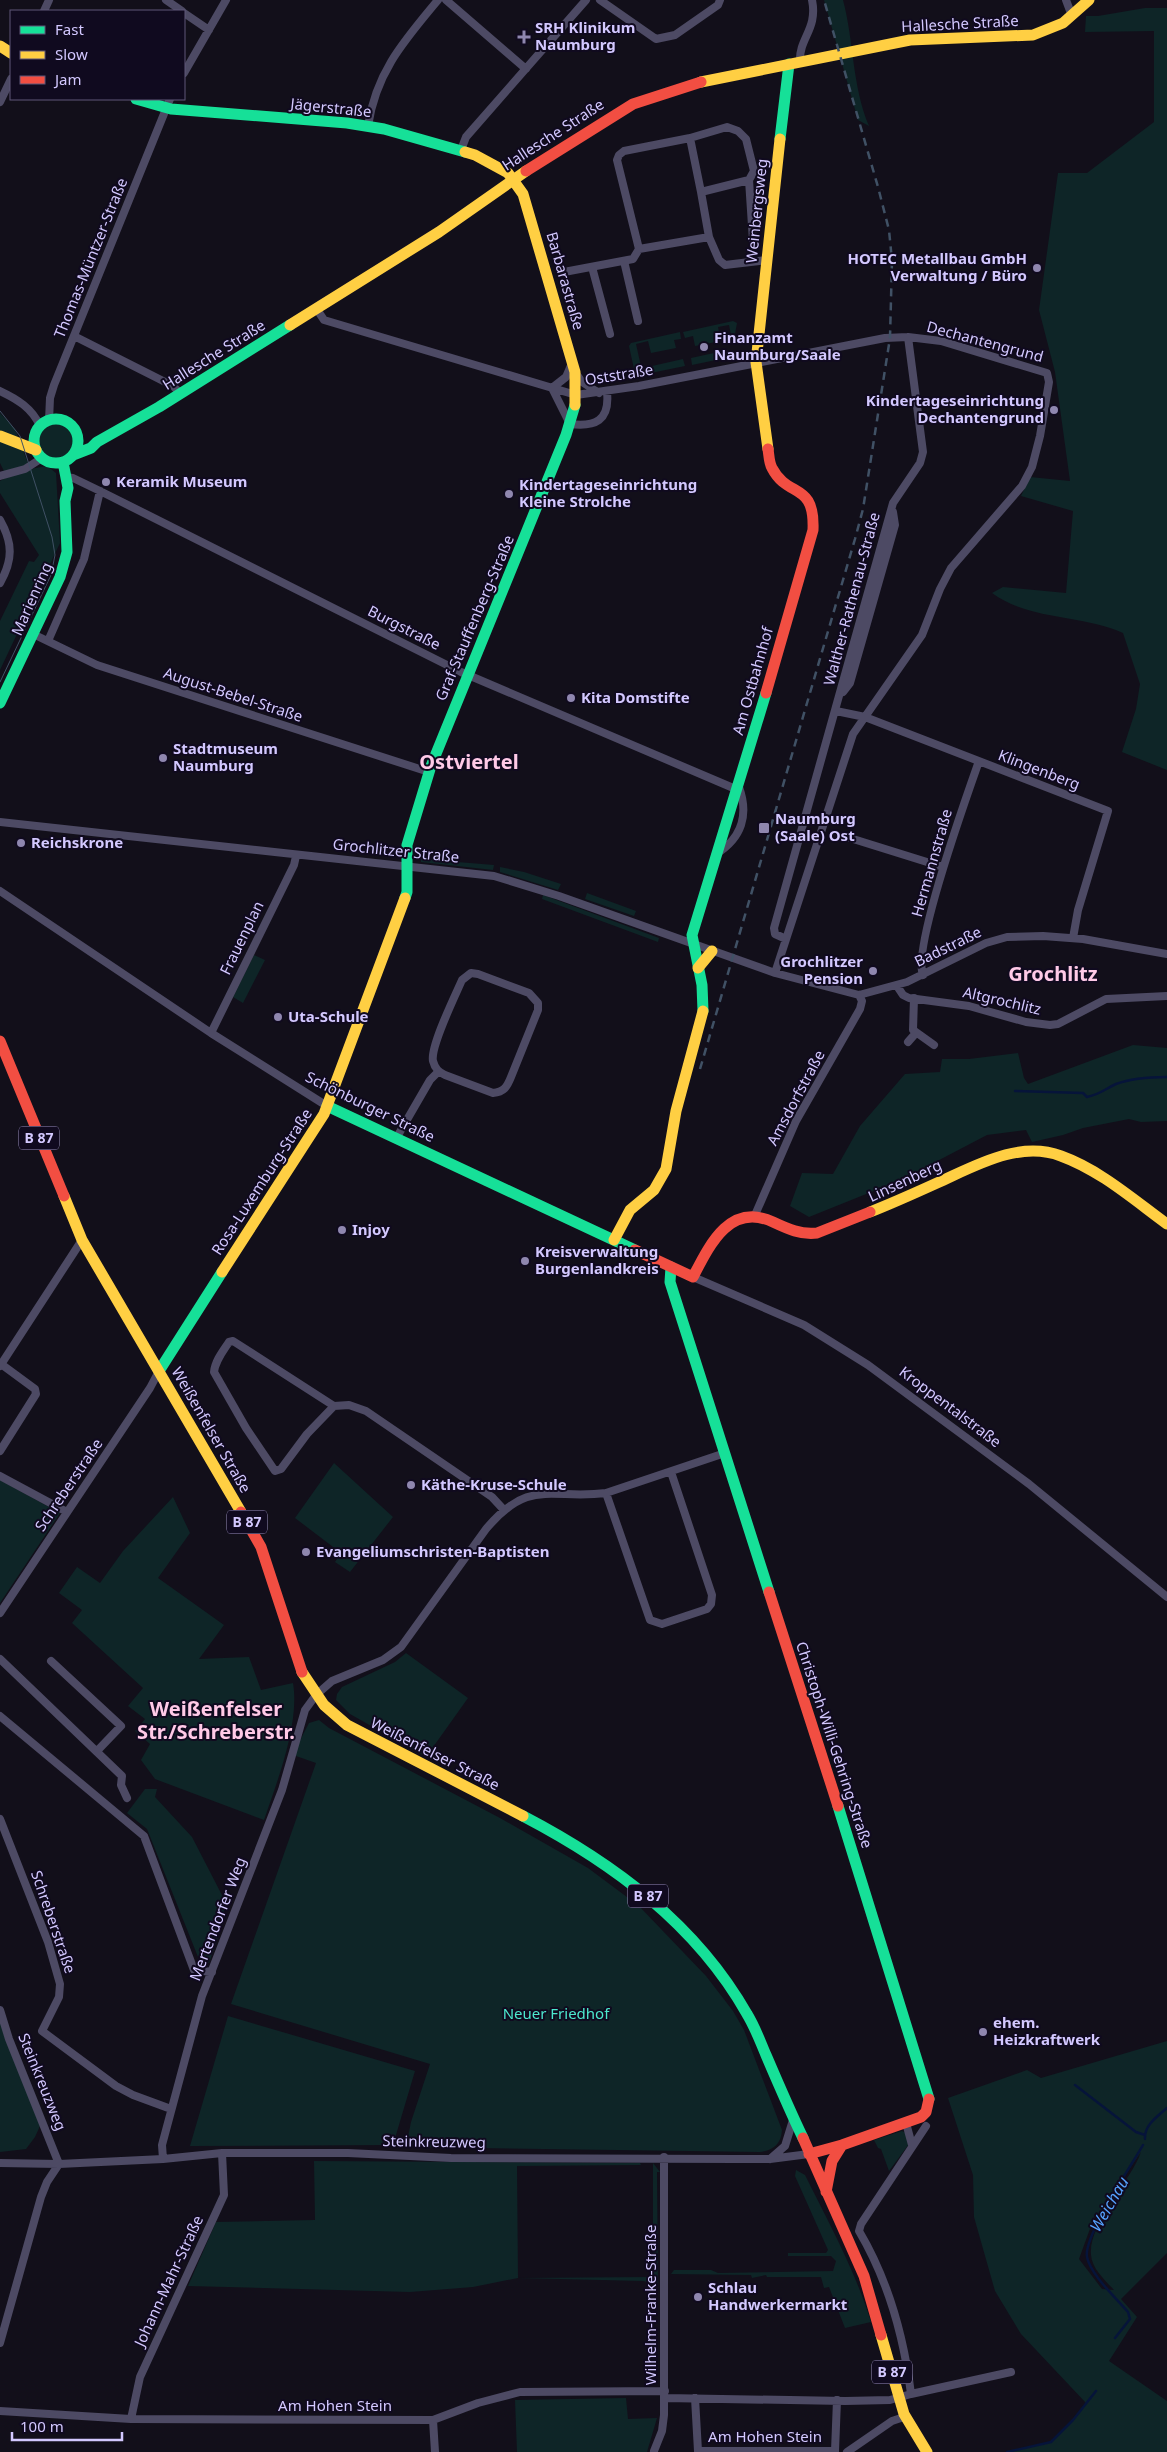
<svg xmlns="http://www.w3.org/2000/svg" width="1167" height="2452" viewBox="0 0 1167 2452" font-family="'Noto Sans',sans-serif">
	<rect width="100%" height="100%" fill="#120f1a"/>
	<path fill="#0e2527" fill-rule="evenodd" d="M824,0H843C854,41 852,86 869,126L858,120Z
		M1145,8H1167V770L1122,752L1136,709L1140,684L1123,633C1081,614 1030,621 992,593L1003,587L1066,593L1073,511L1021,496L1030,477L1070,481L1055,372L1039,310L1058,173H1087L1154,122V31L1085,32L1086,16H1098Z
		M733,321L737,323L733,345L729,325L718,327L721,341L695,346L693,336L685,338L683,332Z
		M680,332L681,339L674,340L676,348L651,353L648,341L636,344L642,371L652,369V366L683,359L685,366L641,375L634,369L629,346L631,343Z
		M723,351L724,354L734,352L735,356L692,365L691,358Z
		M0,413L15,429L30,469L47,466L56,473L60,543L0,670V621L29,561L34,562L39,555L0,493V481L7,477L0,463Z
		M38 441a18 18 0 1 1 36 0a18 18 0 1 1-36 0Z
		M421,859L494,865L493,870L421,862Z
		M500,867L524,872L561,884L558,890L500,872Z
		M587,893L636,911L634,916L585,899Z
		M543,895L659,938L658,942L542,899Z
		M254,955L265,960L243,1003L233,997Z
		M1133,1045L1167,1048V1121L1141,1122L1129,1119L1083,1128L1063,1135L1032,1142L1026,1130L987,1135L901,1180L809,1217L790,1206L802,1173L833,1174L860,1126L905,1074L940,1072L942,1059H969L1018,1053L1024,1078L1028,1084Z
		M334,1463L393,1517L350,1572L335,1562L341,1553L295,1518Z
		M0,1480L60,1513L0,1603Z
		M173,1497L190,1533L158,1578L224,1625L199,1659L249,1657L261,1690L293,1683C300,1723 277,1782 264,1820L155,1779L141,1760L150,1744L135,1731L145,1719L128,1706L143,1688L72,1623L82,1610L59,1593L77,1567L100,1583L123,1551Z
		M406,1653L468,1698L426,1757L350,1714L336,1700L337,1694L342,1687L395,1662Z
		M319,1720L329,1728L500,1818L588,1868L639,1906L706,1976L733,2011L744,2030L782,2130C781,2144 774,2150 760,2152L406,2147L411,2122L430,2064L231,2004L316,1763L296,1756L295,1750L309,1723Z
		M145,1789H157L155,1797L192,1837L225,1901L223,1923L209,1963L200,1962L147,1829L127,1813Z
		M228,2016L415,2071L393,2145L190,2146Z
		M0,2020L40,2126L35,2137L26,2149L0,2152Z
		M1167,2041V2253L1121,2299L1137,2317L1109,2361L1167,2401V2452H1007L1051,2442L1073,2420L1086,2403L1021,2334L995,2291L974,2217L973,2175L948,2098L1027,2070L1041,2078ZM1141,2152C1131,2181 1088,2224 1091,2255C1092,2269 1105,2280 1114,2290L1102,2289L1079,2259L1091,2226Z
		M902,2131L906,2133L909,2144L889,2171L881,2149L878,2148L874,2140Z
		M314,2161L640,2163L641,2165L517,2166L518,2278L653,2277V2163L660,2172H657L658,2284L643,2281L518,2278L473,2287L410,2292L188,2286L216,2222L315,2220Z
		M796,2170L805,2175C829,2223 855,2270 871,2322L845,2328L829,2287L824,2288L821,2277H767L766,2275L752,2278L751,2275L671,2274L674,2270H711L718,2273L833,2271L836,2261L831,2256H788V2253H826L828,2250L795,2176Z
		M626,2398L628,2419L657,2418L647,2452H517L515,2400Z"/>
	<g fill="none" stroke-linecap="round" stroke-linejoin="round">
		<path stroke="#06143a" stroke-width="2.5" d="M1015,1091L1083,1093L1087,1097C1099,1095 1105,1089 1116,1084C1132,1078 1150,1077 1167,1077
			M1075,2085L1136,2132L1145,2135
			M1145,2139C1144,2125 1158,2116 1167,2108
			M1115,2338L1130,2319L1128,2312C1117,2299 1090,2274 1087,2257C1083,2237 1131,2166 1143,2145
			M1007,2452L1051,2442L1073,2420L1096,2391"/>
		<path stroke="#4d4a64" stroke-width="8" d="M166,0L182,11
			M446,0L526,69
			M600,0L656,39L675,35L718,5L720,0
			M1066,0L1072,16
			M44,11L49,0
			M184,13L209,30
			M800,61C799,38 818,29 812,0
			M184,73L226,0
			M0,102L11,79
			M368,126C376,72 404,41 438,0
			M690,138L701,192
			M461,150L466,137L586,0
			M709,237L719,260L725,265L767,260
			M639,249L709,237L701,192L749,180
			M624,261L638,321
			M592,267L610,334
			M564,272L633,259L639,249L617,160L619,155L624,151L690,138L727,127L738,131L746,139L754,171L749,180L753,241
			M316,308L324,320L576,395L639,386L885,338L908,337L941,341L1047,373L1049,382L1040,436L1032,467L1022,486L951,568L940,589L922,635L853,734L775,973
			M74,336L173,386L180,393
			M572,363L566,377L552,388L570,424C595,427 610,421 607,392
			M575,372L582,382L599,393
			M0,391C17,399 32,408 40,426
			M49,421L50,398L54,385L170,99
			M0,476L25,469L42,458
			M65,477L73,478L100,491L461,672L738,790
			M0,520C13,543 13,560 0,583
			M33,634L97,665L429,772
			M48,641L84,559L100,491
			M843,692L850,683L895,525L893,512
			M836,711L865,717L1108,811L1078,910L1073,938
			M0,822L494,876L559,896L775,973L859,995L907,982L986,943L1007,937L1043,936L1083,939L1167,954
			M850,838L943,867
			M716,854C742,838 749,815 739,787
			M0,891L211,1033L327,1106
			M786,939L775,934L774,928L893,503L920,463L923,452L908,337
			M471,973L478,974L529,993L538,1003V1010L511,1077C507,1087 504,1092 493,1093L445,1075C439,1072 435,1069 433,1061C430,1047 455,996 462,980Z
			M923,975C912,949 967,795 979,761
			M897,986L903,995L909,998L969,1006L1026,1022L1050,1025L1058,1024L1106,999L1167,996
			M914,998L913,1030L934,1045
			M211,1033L294,865L296,856
			M908,1042L915,1034
			M397,1137L430,1080L438,1072
			M755,1215L796,1121L860,1009L862,1001L859,995
			M693,1277L804,1325L868,1365L1029,1484L1167,1597
			M233,1341L334,1406L307,1434L281,1469L275,1471L246,1428L214,1372C215,1361 223,1351 229,1342Z
			M0,1366L82,1240
			M334,1406L349,1405L366,1411L492,1497L504,1510
			M0,1451L36,1394L35,1389L1,1364
			M0,1476L67,1512
			M606,1493L650,1620L662,1624L707,1609L711,1604L712,1595L671,1472
			M0,1613L150,1388L159,1371
			M0,1659L122,1776L121,1785L127,1798
			M51,1661L121,1726L98,1750
			M0,1716L144,1836L194,1970L212,1972
			M0,1819L48,1942L60,1984L59,1997L42,2031L116,2086L133,2095L171,2109
			M0,2010L9,2039L59,2164
			M906,2123L912,2145
			M163,2159L162,2145L202,1996L282,1790L305,1710L316,1695L332,1681L383,1660L401,1647L486,1529C530,1477 551,1500 606,1493L725,1453
			M770,2159L785,2146L793,2120
			M0,2163L59,2164L163,2159L222,2153H348L451,2158L736,2159H770L809,2154
			M0,2343L41,2197L47,2182L59,2164
			M911,2394L1011,2372
			M665,2398L845,2401L890,2400L911,2394C904,2338 888,2280 859,2231L861,2224L926,2126
			M695,2398L698,2451H835L837,2400
			M0,2411L131,2419L433,2420L478,2403L520,2392L665,2391
			M131,2419L140,2377L224,2195L222,2153
			M433,2420L435,2452
			M654,2451L662,2431L664,2415V2157
			M847,2452L892,2421L904,2417"/>
		<path stroke="#16e098" stroke-width="11" d="M136,99L171,109L347,123L384,129L465,152
			M780,139L789,64
			M34 441a22 22 0 1 1 44 0a22 22 0 1 1-44 0Z
			M73,455L91,448L97,442L159,407L290,325
			M0,703L60,577L67,552L65,501L68,488L63,462
			M405,898L407,892V845L431,766L566,435L575,405
			M703,1011L702,985L692,935L766,693
			M327,1106L635,1250
			M671,1267L670,1282L769,1592
			M159,1371L222,1272
			M838,1806L929,2099
			M523,1816C613,1863 696,1924 747,2014C755,2027 760,2041 766,2055C778,2083 790,2111 803,2138"/>
		<path stroke="#ffcf43" stroke-width="11" d="M0,46L11,53
			M701,82L910,40L1033,35L1063,23L1089,0
			M465,152L475,155L508,173L523,194L575,372V405
			M290,325L439,232L526,171
			M0,436L36,450
			M768,449L756,362L780,139
			M698,968L712,951
			M64,1196L82,1240L241,1512
			M870,1212C893,1203 915,1193 937,1183C975,1166 1019,1140 1061,1156C1100,1170 1134,1200 1167,1224
			M614,1240L630,1210L654,1190L666,1169L676,1111L703,1011
			M222,1272L324,1114L405,898
			M302,1672L324,1705L347,1725L523,1816
			M881,2335L904,2414L927,2452"/>
		<path stroke="#f24e42" stroke-width="11" d="M526,171L633,104L701,82
			M766,693L813,530C815,481 788,499 772,468C769,463 769,455 768,449
			M0,1041L64,1196
			M635,1250L693,1277C710,1244 730,1202 773,1222C788,1229 801,1235 817,1233L870,1212
			M241,1512L261,1547L302,1672
			M769,1592L838,1806
			M803,2138L864,2276L881,2335
			M809,2154L842,2145L921,2117L926,2112L929,2099
			M826,2192L832,2161L842,2145"/>
		<path stroke="#405165" stroke-width="1" d="M0,411L20,436L52,537L55,555L51,575L0,682"/>
		<path stroke="#405165" stroke-width="2.5" stroke-dasharray="8 6" stroke-linecap="butt" d="M700,1069L855,539L863,509L890,338L892,261L889,230L878,187L824,0"/>
	</g>
	<g fill="#8f87af" stroke="#100a1f" stroke-width="2">
		<path d="M521.5 29.5h5v5h5v5h-5v5h-5v-5h-5v-5h5z"/>
		<circle cx="1037" cy="268" r="5"/>
		<circle cx="704" cy="347" r="5"/>
		<circle cx="1054" cy="410" r="5"/>
		<circle cx="106" cy="482" r="5"/>
		<circle cx="509" cy="494" r="5"/>
		<circle cx="571" cy="698" r="5"/>
		<circle cx="163" cy="758" r="5"/>
		<rect x="758" y="822" width="12" height="12" rx="2.5"/>
		<circle cx="21" cy="843" r="5"/>
		<circle cx="873" cy="971" r="5"/>
		<circle cx="278" cy="1017" r="5"/>
		<circle cx="342" cy="1230" r="5"/>
		<circle cx="525" cy="1261" r="5"/>
		<circle cx="411" cy="1485" r="5"/>
		<circle cx="306" cy="1552" r="5"/>
		<circle cx="983" cy="2032" r="5"/>
		<circle cx="698" cy="2297" r="5"/>
	</g>
	<g text-anchor="middle" stroke-width="4" stroke-linejoin="round" paint-order="stroke">
		<g fill="#100a1f" stroke="#988fbc" stroke-width="1">
			<rect x="19" y="1126.5" width="40" height="23" rx="4"/>
			<rect x="227" y="1510.5" width="40" height="23" rx="4"/>
			<rect x="628" y="1884.5" width="40" height="23" rx="4"/>
			<rect x="872" y="2360.5" width="40" height="23" rx="4"/>
		</g>
		<g font-size="14" font-weight="bold" fill="#d3c8ff">
			<text x="39" y="1143">B 87</text>
			<text x="247" y="1527">B 87</text>
			<text x="648" y="1901">B 87</text>
			<text x="892" y="2377">B 87</text>
		</g>
		<g font-size="15" fill="#d3c8ff" stroke="#100a1f">
			<text transform="translate(960 24) rotate(-3)" y="5">Hallesche Straße</text>
			<text transform="translate(331 108) rotate(6)" y="5">Jägerstraße</text>
			<text transform="translate(553 135) rotate(-33)" y="5">Hallesche Straße</text>
			<text transform="translate(757 211) rotate(-84)" y="5">Weinbergsweg</text>
			<text transform="translate(91 258) rotate(-68)" y="5">Thomas-Müntzer-Straße</text>
			<text transform="translate(565 281) rotate(74)" y="5">Barbarastraße</text>
			<text transform="translate(985 342) rotate(15)" y="5">Dechantengrund</text>
			<text transform="translate(214 355) rotate(-32)" y="5">Hallesche Straße</text>
			<text transform="translate(619 375) rotate(-9)" y="5">Oststraße</text>
			<text transform="translate(32 599) rotate(-66)" y="5">Marienring</text>
			<text transform="translate(852 599) rotate(-75)" y="5">Walther-Rathenau-Straße</text>
			<text transform="translate(475 618) rotate(-67)" y="5">Graf-Stauffenberg-Straße</text>
			<text transform="translate(404 628) rotate(27)" y="5">Burgstraße</text>
			<text transform="translate(753 681) rotate(-74)" y="5">Am Ostbahnhof</text>
			<text transform="translate(233 695) rotate(18)" y="5">August-Bebel-Straße</text>
			<text transform="translate(1039 770) rotate(21)" y="5">Klingenberg</text>
			<text transform="translate(396 851) rotate(6)" y="5">Grochlitzer Straße</text>
			<text transform="translate(932 863) rotate(-74)" y="5">Hermannstraße</text>
			<text transform="translate(242 938) rotate(-64)" y="5">Frauenplan</text>
			<text transform="translate(948 947) rotate(-26)" y="5">Badstraße</text>
			<text transform="translate(1002 1001) rotate(13)" y="5">Altgrochlitz</text>
			<text transform="translate(796 1098) rotate(-62)" y="5">Amsdorfstraße</text>
			<text transform="translate(370 1107) rotate(26)" y="5">Schönburger Straße</text>
			<text transform="translate(905 1181) rotate(-25)" y="5">Linsenberg</text>
			<text transform="translate(262 1182) rotate(-57)" y="5">Rosa-Luxemburg-Straße</text>
			<text transform="translate(950 1407) rotate(37)" y="5">Kroppentalstraße</text>
			<text transform="translate(211 1430) rotate(60)" y="5">Weißenfelser Straße</text>
			<text transform="translate(69 1485) rotate(-56)" y="5">Schreberstraße</text>
			<text transform="translate(834 1745) rotate(72)" y="5">Christoph-Willi-Gehring-Straße</text>
			<text transform="translate(435 1754) rotate(27)" y="5">Weißenfelser Straße</text>
			<text transform="translate(218 1919) rotate(-69)" y="5">Mertendorfer Weg</text>
			<text transform="translate(53 1922) rotate(71)" y="5">Schreberstraße</text>
			<text transform="translate(42 2082) rotate(68)" y="5">Steinkreuzweg</text>
			<text transform="translate(434 2142) rotate(1)" y="5">Steinkreuzweg</text>
			<text transform="translate(169 2281) rotate(-65)" y="5">Johann-Mahr-Straße</text>
			<text transform="translate(651 2305) rotate(-90)" y="5">Wilhelm-Franke-Straße</text>
			<text x="335" y="2411">Am Hohen Stein</text>
			<text x="765" y="2442">Am Hohen Stein</text>
		</g>
		<g font-size="15" font-weight="bold" fill="#d3c8ff" stroke="#100a1f" text-anchor="start">
			<text x="535" y="33">SRH Klinikum<tspan x="535" dy="17">Naumburg</tspan></text>
			<text x="1027" y="264" text-anchor="end">HOTEC Metallbau GmbH<tspan x="1027" dy="17">Verwaltung / Büro</tspan></text>
			<text x="714" y="343">Finanzamt<tspan x="714" dy="17">Naumburg/Saale</tspan></text>
			<text x="1044" y="406" text-anchor="end">Kindertageseinrichtung<tspan x="1044" dy="17">Dechantengrund</tspan></text>
			<text x="116" y="487">Keramik Museum</text>
			<text x="519" y="490">Kindertageseinrichtung<tspan x="519" dy="17">Kleine Strolche</tspan></text>
			<text x="581" y="703">Kita Domstifte</text>
			<text x="173" y="754">Stadtmuseum<tspan x="173" dy="17">Naumburg</tspan></text>
			<text x="775" y="824">Naumburg<tspan x="775" dy="17">(Saale) Ost</tspan></text>
			<text x="31" y="848">Reichskrone</text>
			<text x="863" y="967" text-anchor="end">Grochlitzer<tspan x="863" dy="17">Pension</tspan></text>
			<text x="288" y="1022">Uta-Schule</text>
			<text x="352" y="1235">Injoy</text>
			<text x="535" y="1257">Kreisverwaltung<tspan x="535" dy="17">Burgenlandkreis</tspan></text>
			<text x="421" y="1490">Käthe-Kruse-Schule</text>
			<text x="316" y="1557">Evangeliumschristen-Baptisten</text>
			<text x="993" y="2028">ehem.<tspan x="993" dy="17">Heizkraftwerk</tspan></text>
			<text x="708" y="2293">Schlau<tspan x="708" dy="17">Handwerkermarkt</tspan></text>
		</g>
		<g font-size="15" fill="#4ce8ce" stroke="#100a1f">
			<text x="556" y="2019">Neuer Friedhof</text>
		</g>
		<g font-size="16" font-style="italic" fill="#56a2ff" stroke="#100a1f">
			<text transform="translate(1109 2204) rotate(-60)" y="6">Weichau</text>
		</g>
		<g font-size="20" font-weight="bold" fill="#ffcae7" stroke="#100a1f">
			<text x="469" y="769">Ostviertel</text>
			<text x="1053" y="981">Grochlitz</text>
			<text x="216" y="1716">Weißenfelser<tspan x="216" dy="23">Str./Schreberstr.</tspan></text>
		</g>
	</g>
	<rect x="10" y="10" width="175" height="90" fill="#100a1f" stroke="#5e5679"/>
	<rect x="20" y="26" width="25" height="8" fill="#16e098" stroke="#5e5679"/>
	<text x="55" y="35" font-size="15" fill="#d3c8ff">Fast</text>
	<rect x="20" y="51" width="25" height="8" fill="#ffcf43" stroke="#5e5679"/>
	<text x="55" y="60" font-size="15" fill="#d3c8ff">Slow</text>
	<rect x="20" y="76" width="25" height="8" fill="#f24e42" stroke="#5e5679"/>
	<text x="55" y="85" font-size="15" fill="#d3c8ff">Jam</text>
	<path d="M12 2432v8h110v-8" fill="none" stroke="#d3c8ff" stroke-width="2.5"/>
	<text x="20" y="2432" font-size="15" fill="#d3c8ff" stroke="#100a1f" stroke-width="4" paint-order="stroke">100 m</text>
</svg>
